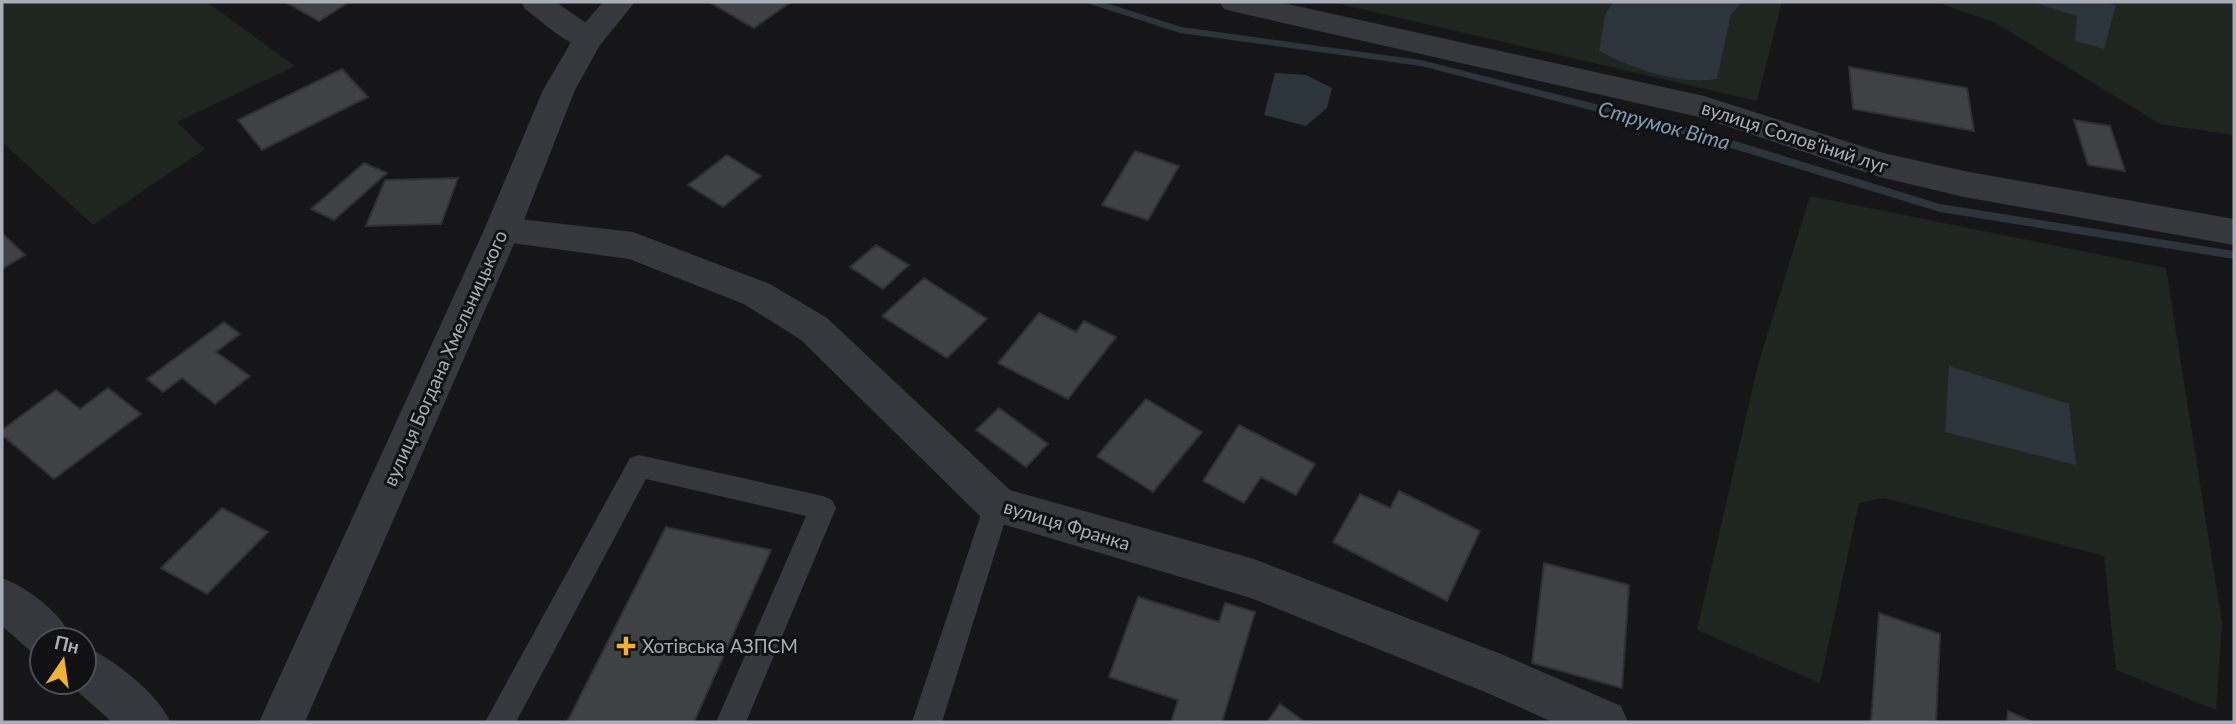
<svg xmlns="http://www.w3.org/2000/svg" width="2236" height="724" viewBox="0 0 2236 724" font-family="Lato,sans-serif">
	<rect width="100%" height="100%" fill="#161618"/>
	<path fill="#1e261f" d="M2,2H207L295,66L177,122L205,149L93,225L2,142Z
		M1331,2H1782L1757,101Z
		M1936,2H2234V135L2160,124L1996,23Z
		M1810,196L2166,268L2222,623L2216,710L2116,670L2104,556L1884,498L1859,503L1820,683L1697,630L1758,365Z"/>
	<path fill="#2c353c" d="M1613,2H1742L1731,14L1717,79C1678,85 1634,69 1599,51L1605,15Z
		M2032,2H2105L2116,5L2104,49L2075,41L2077,16Z
		M1275,73L1306,75L1332,88L1327,108L1306,126L1264,115Z
		M1949,366L2069,404L2076,465L1945,432Z"/>
	<g fill="none" stroke-linecap="round" stroke-linejoin="round">
		<path fill="#2c353c" fill-rule="evenodd" d="M1088,2H1103L1181,27L1421,60L1699,130L1940,204L2234,251V259L1940,212L1698,138L1421,66L1180,33L1090,4Z"/>
	</g>
	<path fill="#404145" stroke="#303034" stroke-width="2" d="M285,2H349L319,21Z
		M709,2H791L754,28Z
		M1849,67L1967,88L1974,131L1853,109Z
		M342,69L368,97L262,150L238,120Z
		M2074,120L2110,126L2125,171L2088,165Z
		M1135,151L1179,166L1148,220L1102,205Z
		M727,155L761,176L723,207L688,185Z
		M364,163L387,173L334,220L311,209Z
		M458,178L441,224L366,226L385,180Z
		M2,233L25,255L2,269Z
		M876,245L909,265L883,289L850,267Z
		M924,278L987,319L947,358L882,316Z
		M1039,313L1076,332L1084,321L1116,337L1068,399L998,363Z
		M224,322L240,334L216,352L250,376L215,404L182,378L163,392L147,379Z
		M108,388L141,414L54,479L2,435V430L56,390L80,409Z
		M1146,399L1202,432L1153,492L1097,456Z
		M999,408L1048,444L1026,467L976,430Z
		M1239,425L1315,464L1296,495L1261,477L1244,503L1203,481Z
		M1399,491L1480,531L1447,601L1333,542L1360,494L1390,508Z
		M222,508L268,532L207,594L161,568Z
		M666,527L771,550L694,722H567Z
		M1544,563L1629,585L1622,688L1532,663Z
		M1138,597L1219,622L1225,603L1255,612L1222,722H1171L1178,700L1109,677Z
		M1879,613L1940,634L1936,722H1871Z
		M1280,704L1305,722H1267Z
		M2008,711L2032,722H2007Z"/>
	<g fill="none" stroke-linecap="round" stroke-linejoin="round">
		<path fill="#37383d" fill-rule="evenodd" d="M639,455L823,496L832,500L836,508L746,722H716L806,516L646,479L516,722H485L630,458Z
			M997,493L1006,497L1010,505L942,722H912L984,505L988,497Z"/>
		<path fill="#37383d" fill-rule="evenodd" d="M521,2H556L599,32L604,39L599,46C573,54 546,24 525,9Z
			M1220,2H1279L1704,96L1883,153L1964,171L2234,219V245L1964,197L1880,177L1699,117L1235,12L1224,9Z
			M502,217L633,232L770,284L827,318L1010,490L1254,559L1501,654L1621,706L1628,722H1553L1485,692L1251,598L982,518L801,340L744,304L629,259L489,240L484,230L489,220Z
			M2,578C29,588 62,614 73,640H42V658L35,655L2,626Z
			M84,646C111,657 160,695 170,722H112L68,683L84,682Z"/>
		<path fill="#37383d" fill-rule="evenodd" d="M603,2H635L600,45L575,90L520,230L305,722H259L484,230L543,90L577,32Z"/>
	</g>
	<path fill="#f2b134" stroke="#111113" stroke-width="2.5" d="M622.5 635.5h7v7h7v7h-7v7h-7v-7h-7v-7h7z"/>
	<g text-anchor="middle" stroke-width="6" stroke-linejoin="round" paint-order="stroke">
		<g font-size="19" fill="#a8adb8" stroke="#111113">
			<text transform="translate(1795 137) rotate(18)" y="7">вулиця Солов'їний луг</text>
			<text transform="translate(445 358) rotate(-66)" y="7">вулиця Богдана Хмельницького</text>
			<text transform="translate(1067 525) rotate(17)" y="7">вулиця Франка</text>
		</g>
		<g font-size="19" fill="#a8adb8" stroke="#111113" text-anchor="start">
			<text x="642" y="653">Хотівська АЗПСМ</text>
		</g>
		<g font-size="21" font-style="italic" fill="#7f9bb3" stroke="#111113">
			<text transform="translate(1664 126) rotate(15)" y="7">Струмок Віта</text>
		</g>
	</g>
	<rect width="2236" height="724" fill="none" stroke="#a8adb8" stroke-width="7"/>
	<g transform="translate(63 661) rotate(13)"><circle r="33" fill="#111113" stroke="#4d4f55" stroke-width="2"/>
	<path d="M0-5L12 26L0 18L-12 26Z" fill="#f2b134"/>
	<text y="-10" font-size="19" font-weight="bold" text-anchor="middle" fill="#a8adb8">Пн</text>
	</g>
</svg>
